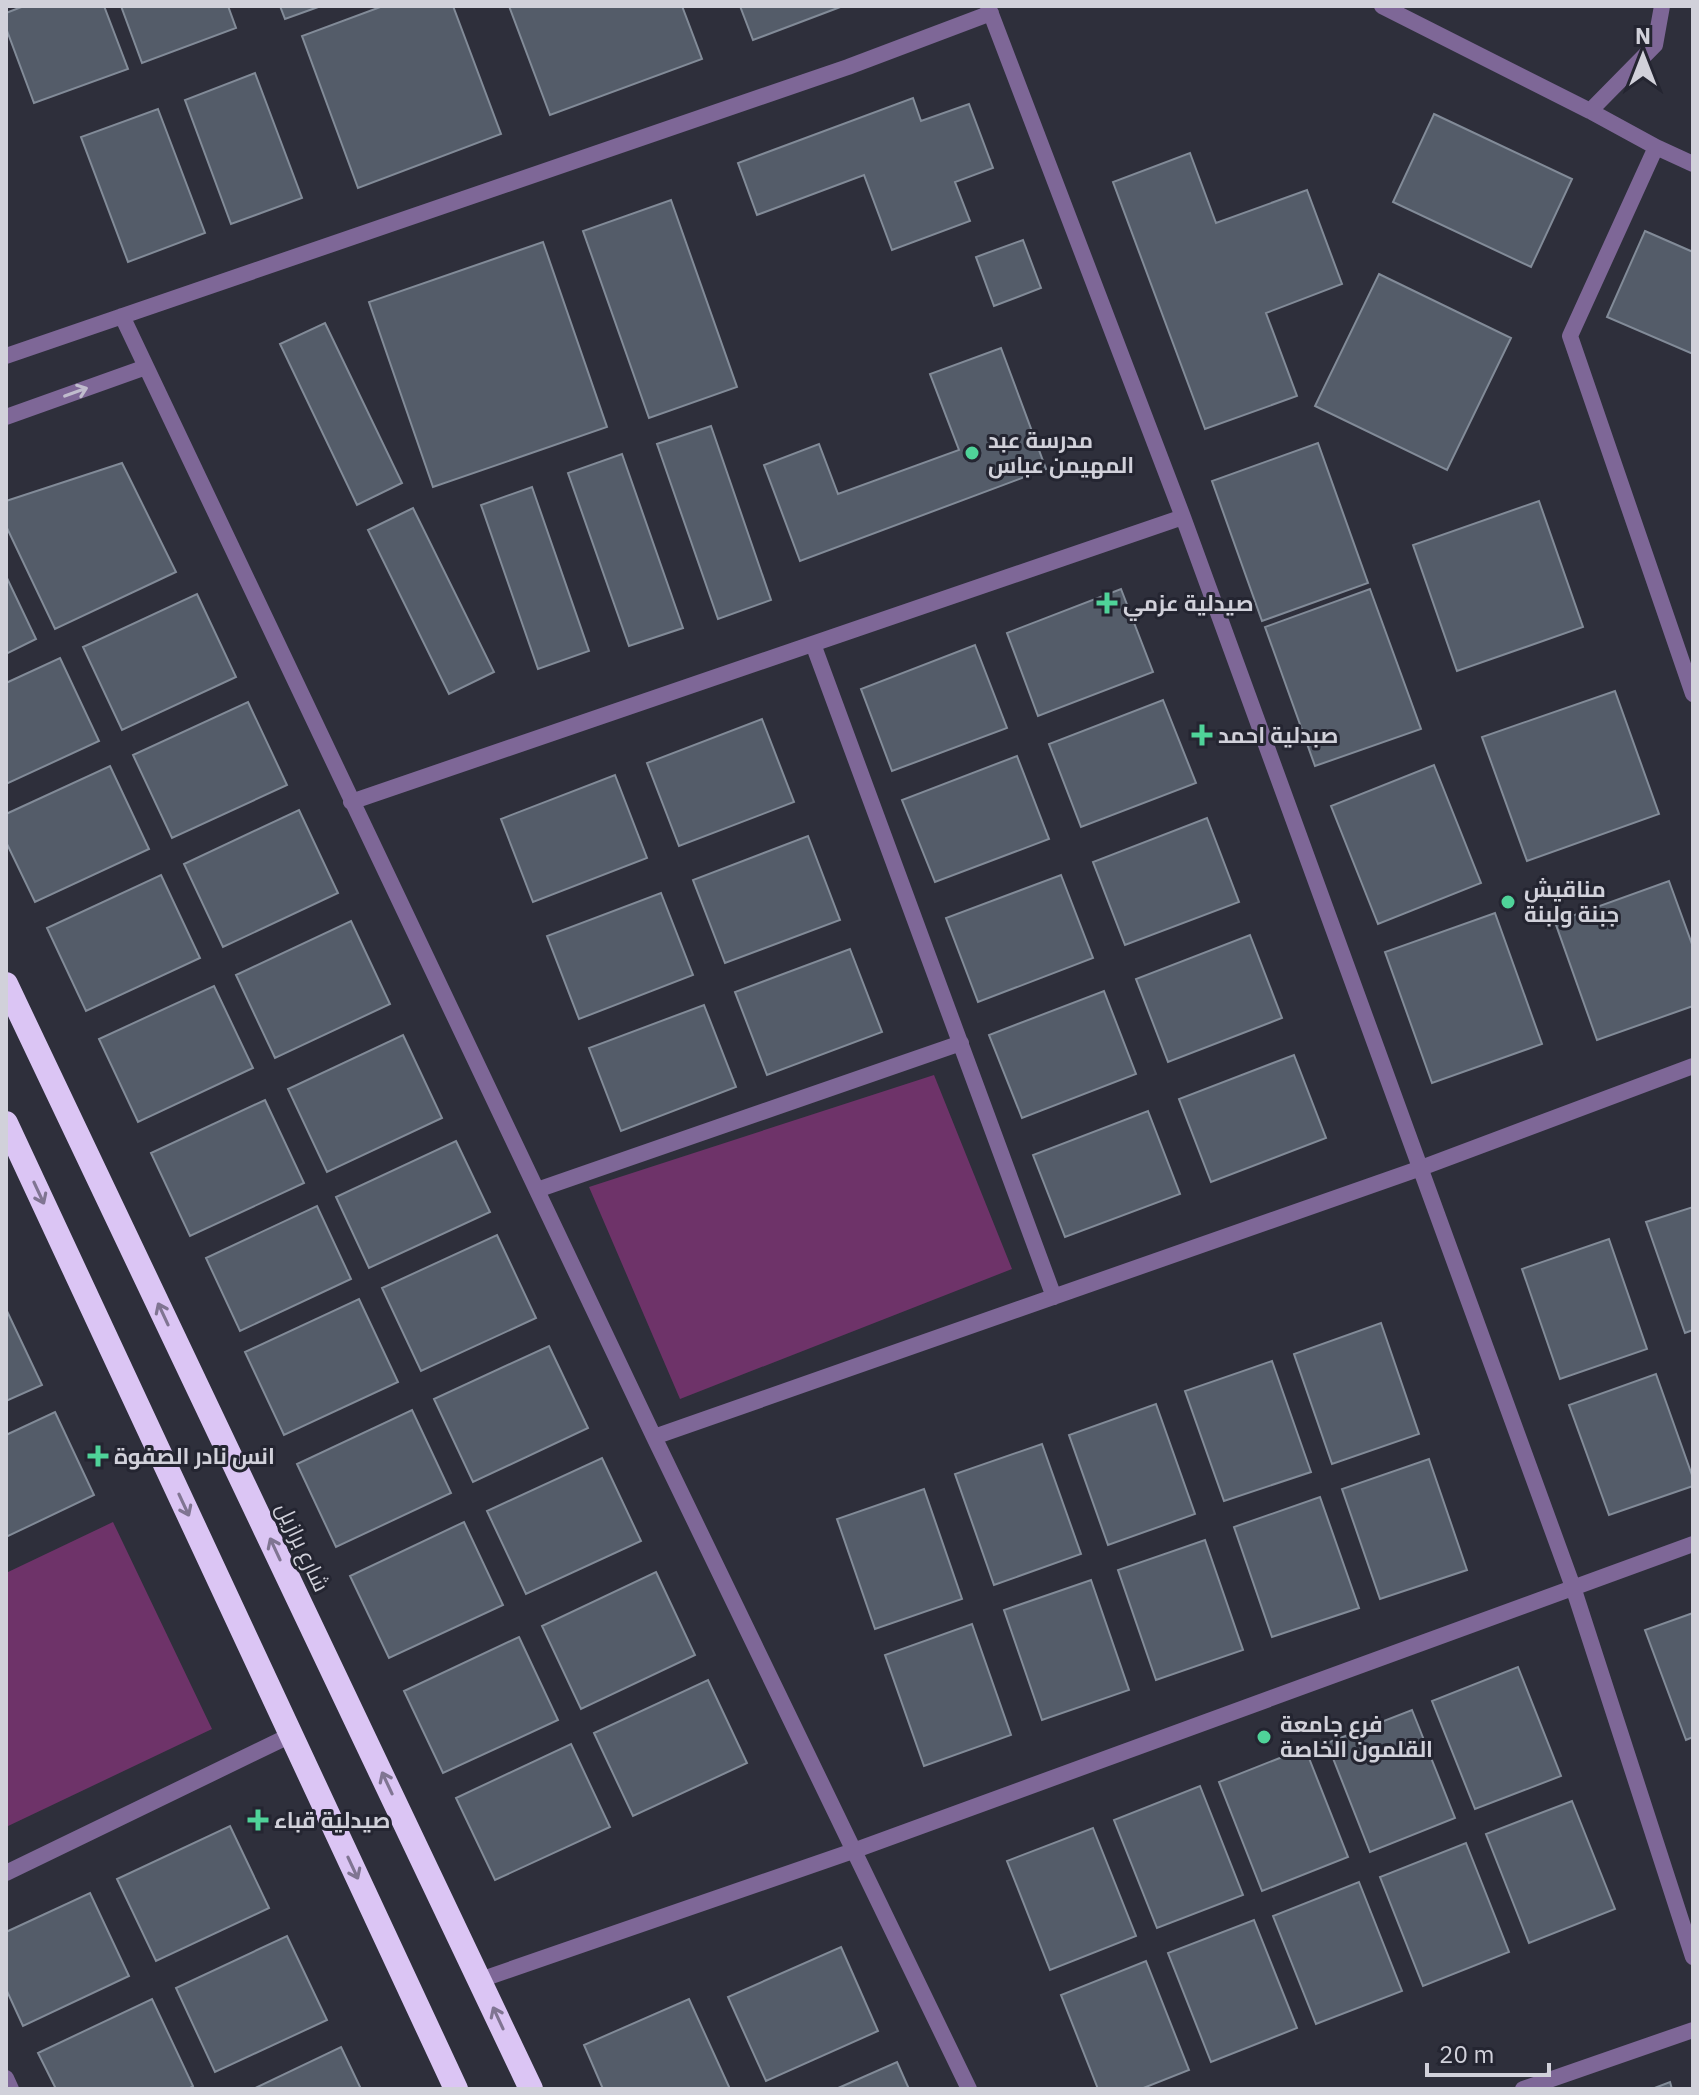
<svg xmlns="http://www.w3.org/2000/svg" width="1699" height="2095" viewBox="0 0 1699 2095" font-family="'IBM Plex Sans',Cairo,sans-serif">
	<rect width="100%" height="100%" fill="#2e2f3b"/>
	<path fill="#6e3369" d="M934,1075L1012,1269L680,1399L589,1187Z
		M113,1522L212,1729L6,1827V1573Z"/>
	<path fill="#545c69" stroke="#828b98" stroke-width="2" d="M24,6H104L128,69L34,103L6,28V13Z
		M121,6H228L236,28L142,63Z
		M280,6H321L285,19Z
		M383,6H453L501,134L358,188L302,36Z
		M509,6H682L702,59L550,115Z
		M740,6H843L753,40Z
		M255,73L302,198L231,224L185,100Z
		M913,98L921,121L969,104L993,168L955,182L970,221L892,250L864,175L757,215L738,163Z
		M158,109L205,233L128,262L81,137Z
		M1434,114L1572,179L1531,267L1393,202Z
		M1190,153L1216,223L1307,190L1342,284L1266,313L1297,396L1205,429L1113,182Z
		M671,200L737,387L649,418L583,231Z
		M1645,231L1693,252V354L1607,317Z
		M1023,240L1041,288L994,306L976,257Z
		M543,242L607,427L433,487L369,302Z
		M1379,274L1511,338L1447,470L1315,406Z
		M325,323L402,483L357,505L280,344Z
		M1001,348L1046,469L800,561L764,465L819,444L838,494L959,450L930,374Z
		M711,426L771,600L718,619L657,444Z
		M1318,443L1368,583L1262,621L1212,481Z
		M622,454L683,628L629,646L568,473Z
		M122,463L176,572L55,629L6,526V501Z
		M532,487L589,651L538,669L481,505Z
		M1539,501L1583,627L1457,671L1413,545Z
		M413,508L494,672L449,694L368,530Z
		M6,576L36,639L6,654Z
		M1121,589L1153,672L1038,716L1007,633Z
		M1370,589L1421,729L1315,766L1265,627Z
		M197,594L236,677L122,730L83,647Z
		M975,645L1007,728L892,771L861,689Z
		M60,658L99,741L6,784V683Z
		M1615,691L1659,814L1527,861L1482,737Z
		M1163,700L1196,783L1081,827L1049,744Z
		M248,702L287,785L172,838L133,755Z
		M762,719L794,802L679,846L647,763Z
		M1017,756L1049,839L935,882L902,800Z
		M1434,765L1481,883L1378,924L1331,806Z
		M110,766L149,849L35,902L6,842V814Z
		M615,775L647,858L533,902L501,819Z
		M299,810L338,893L223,947L184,864Z
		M1207,818L1239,902L1125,945L1093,862Z
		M808,836L840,920L725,963L693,880Z
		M161,875L200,958L86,1011L47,928Z
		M1061,875L1093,958L978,1002L946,918Z
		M1669,881L1693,947V1006L1597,1040L1555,922Z
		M661,893L693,975L579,1019L547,936Z
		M1495,913L1542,1044L1432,1083L1385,952Z
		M351,921L390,1004L275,1058L236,975Z
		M1250,935L1282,1018L1168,1062L1136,979Z
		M850,949L882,1032L767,1075L735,992Z
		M214,986L253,1068L138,1122L99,1039Z
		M1104,991L1136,1074L1022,1118L989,1035Z
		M704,1005L736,1087L621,1131L589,1048Z
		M403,1035L442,1118L327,1172L288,1089Z
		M1294,1055L1326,1138L1211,1182L1179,1099Z
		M265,1100L304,1183L190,1236L151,1153Z
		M1148,1111L1180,1194L1065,1237L1033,1155Z
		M456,1141L490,1212L369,1268L336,1197Z
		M317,1206L351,1279L240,1331L206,1258Z
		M1693,1207V1330L1685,1333L1646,1222Z
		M497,1235L536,1318L421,1371L382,1288Z
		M1609,1239L1647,1349L1560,1379L1522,1269Z
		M359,1299L398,1382L284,1435L245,1352Z
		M6,1309L42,1385L6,1401Z
		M1381,1323L1419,1434L1332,1464L1294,1354Z
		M549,1346L588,1428L473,1482L434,1399Z
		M1272,1361L1311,1472L1224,1501L1185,1391Z
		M1656,1374L1693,1478V1486L1609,1515L1569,1405Z
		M1156,1404L1195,1514L1108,1545L1069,1435Z
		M412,1410L451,1493L336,1547L297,1464Z
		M55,1412L94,1495L6,1537V1435Z
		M1042,1444L1081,1554L994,1585L955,1474Z
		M602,1458L641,1541L526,1594L487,1511Z
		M1429,1459L1467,1570L1380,1599L1342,1489Z
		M924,1489L962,1599L875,1629L837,1519Z
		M1320,1497L1359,1608L1272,1637L1234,1527Z
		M464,1522L503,1605L389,1658L350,1576Z
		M1205,1540L1243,1650L1156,1680L1118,1570Z
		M656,1572L695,1655L581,1709L542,1626Z
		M1091,1580L1129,1690L1042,1720L1004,1610Z
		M1693,1613V1737L1686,1740L1645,1630Z
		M972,1624L1011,1735L924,1766L885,1655Z
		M519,1637L558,1720L443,1773L404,1691Z
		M1518,1667L1561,1776L1475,1809L1432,1701Z
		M708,1680L747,1763L633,1816L594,1733Z
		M1412,1710L1455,1818L1370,1852L1327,1743Z
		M571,1744L610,1827L495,1880L456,1798Z
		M1305,1748L1348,1857L1262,1891L1219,1782Z
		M1200,1786L1243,1895L1157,1928L1114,1820Z
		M1572,1801L1615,1909L1529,1943L1486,1834Z
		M230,1826L269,1908L156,1961L117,1879Z
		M1093,1828L1136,1936L1050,1970L1007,1861Z
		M1466,1843L1509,1952L1423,1986L1380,1877Z
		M1359,1882L1402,1991L1316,2024L1273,1916Z
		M90,1893L129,1976L23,2026L6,1989V1932Z
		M1254,1920L1297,2028L1211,2062L1168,1953Z
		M287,1936L327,2020L215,2072L176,1988Z
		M841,1947L878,2031L766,2081L728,1997Z
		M1146,1961L1189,2070L1141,2089H1098L1061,1995Z
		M152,1999L193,2086L188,2089H56L38,2053Z
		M689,1999L730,2089H603L584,2045Z
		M341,2047L361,2089H253Z
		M897,2062L909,2089H836Z
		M1670,2082L1672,2089H1652Z"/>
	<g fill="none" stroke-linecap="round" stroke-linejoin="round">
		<path stroke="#7e6797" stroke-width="16" d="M988,6L1183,517L1573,1587L1693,1957
			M1382,6L1590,111L1656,147L1693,164
			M1590,111L1655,45L1662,6
			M1656,147L1570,336L1693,694
			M122,316L654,1437L969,2089
			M6,356L848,67L991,13
			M6,417L146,367
			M813,644L1054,1297
			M351,802L1183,517
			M537,1190L961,1043
			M654,1437L1421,1168L1693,1066
			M6,1873L291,1735
			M480,1980L853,1851L1693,1544
			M6,2078L11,2089
			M1523,2089L1693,2030"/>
		<path stroke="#dbc5f4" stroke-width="24" d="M6,984L531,2089
			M6,1123L456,2089"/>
	</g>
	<defs><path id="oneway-shaft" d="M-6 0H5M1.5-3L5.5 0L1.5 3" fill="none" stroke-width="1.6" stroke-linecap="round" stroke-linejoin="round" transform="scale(2)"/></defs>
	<use stroke="#c0bccd" href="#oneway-shaft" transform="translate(76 392) rotate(-20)"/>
	<g stroke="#807592">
		<use href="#oneway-shaft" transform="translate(39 1193) rotate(65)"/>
		<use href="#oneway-shaft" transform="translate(163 1314) rotate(-115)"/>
		<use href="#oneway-shaft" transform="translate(184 1505) rotate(65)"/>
		<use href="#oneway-shaft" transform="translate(275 1549) rotate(-115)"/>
		<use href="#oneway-shaft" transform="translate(387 1783) rotate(-115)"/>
		<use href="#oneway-shaft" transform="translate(353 1868) rotate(65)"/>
		<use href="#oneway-shaft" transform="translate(498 2018) rotate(-115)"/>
	</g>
	<g fill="#4fd399" stroke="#242531" stroke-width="3">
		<circle cx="972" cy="453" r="8"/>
		<path d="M1103 591h8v8h8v8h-8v8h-8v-8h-8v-8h8z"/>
		<path d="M1198 723h8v8h8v8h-8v8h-8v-8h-8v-8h8z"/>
		<circle cx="1508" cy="902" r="8"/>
		<path d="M94 1444h8v8h8v8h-8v8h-8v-8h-8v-8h8z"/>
		<circle cx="1264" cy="1737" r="8"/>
		<path d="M254 1808h8v8h8v8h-8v8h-8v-8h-8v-8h8z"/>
	</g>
	<g text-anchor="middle" stroke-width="6" stroke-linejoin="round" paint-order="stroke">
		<g font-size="22" font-weight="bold" fill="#d1d1da" stroke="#242531" text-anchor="start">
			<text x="988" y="448">مدرسة عبد<tspan x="988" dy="25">المهيمن عباس</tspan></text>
			<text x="1123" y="611">صيدلية عزمي</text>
			<text x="1218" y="743">صبدلية احمد</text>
			<text x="1524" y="897">مناقيش<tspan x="1524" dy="25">جبنة ولبنة</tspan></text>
			<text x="114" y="1464">انس نادر الصفوة</text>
			<text x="1280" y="1732">فرع جامعة<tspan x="1280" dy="25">القلمون الخاصة</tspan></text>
			<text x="274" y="1828">صيدلية قباء</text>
		</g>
		<g font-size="22" fill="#d1d1da" stroke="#242531">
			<text transform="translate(303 1547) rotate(65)" y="8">شارع برازيل</text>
		</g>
	</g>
	<rect width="1699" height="2095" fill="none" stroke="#d1d1da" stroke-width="16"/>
	<g transform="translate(1643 56)" stroke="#242531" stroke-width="6" paint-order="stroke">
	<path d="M0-6L14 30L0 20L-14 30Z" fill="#d1d1da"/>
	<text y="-12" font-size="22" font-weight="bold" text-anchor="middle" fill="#d1d1da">N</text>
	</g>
	<path d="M1427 2063v12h122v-12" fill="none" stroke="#d1d1da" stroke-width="4"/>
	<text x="1439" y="2063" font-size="24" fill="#d1d1da" stroke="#242531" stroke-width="6" paint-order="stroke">20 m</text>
</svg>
